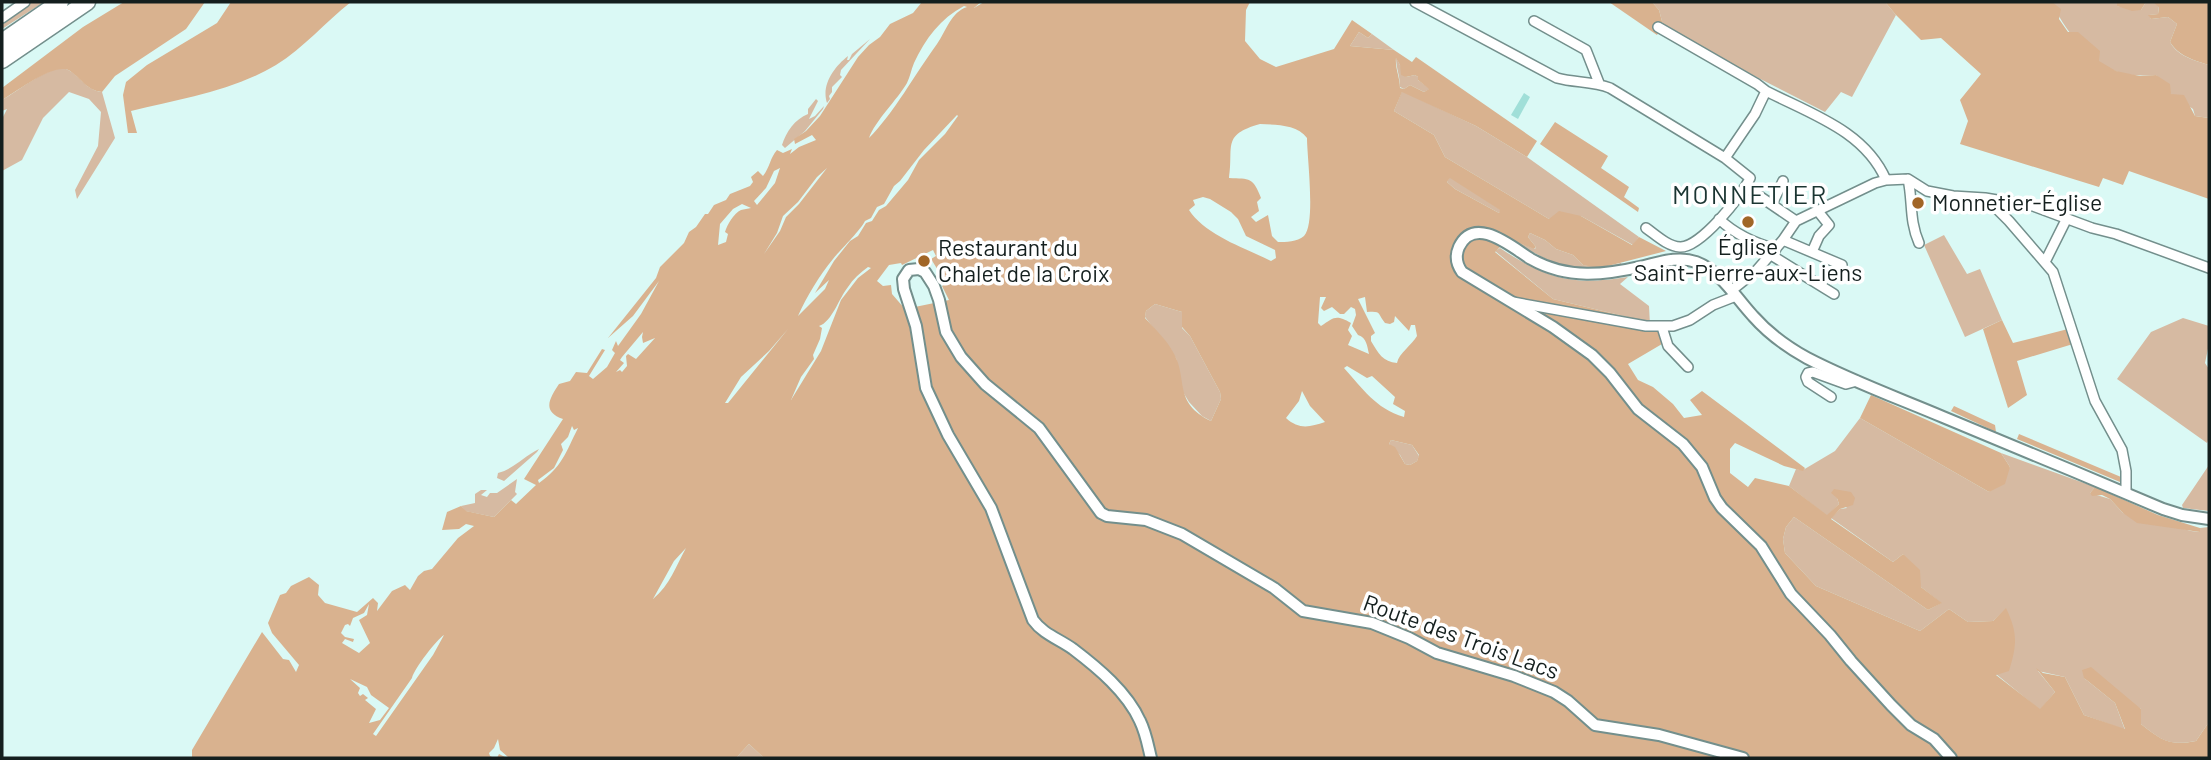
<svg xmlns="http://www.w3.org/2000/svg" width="2211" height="760" viewBox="0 0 2211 760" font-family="Barlow,sans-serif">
	<rect width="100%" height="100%" fill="#daf9f5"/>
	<path fill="#d6baa2" d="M31,2H44L2,29V23Z
		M1652,2H1885L1896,15L1852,97L1841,92L1825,112L1729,63L1663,25L1659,10Z
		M2052,2H2117V6L2141,10L2146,2H2152L2159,6L2158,14L2149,15L2151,19L2168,17L2177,24L2170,42C2177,56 2196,61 2209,65V118L2195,116L2193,109L2171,94L2156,75C2143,76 2130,76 2118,72C2090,63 2062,27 2052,2Z
		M1359,32L1368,38L1372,34L1394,50L1350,46Z
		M870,39L841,70L840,75L842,77L832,87V92L829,96L830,99L827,103C821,85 834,67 848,56L847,60H849L852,54Z
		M1396,57L1406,77L1415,75L1418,77V80L1430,89L1424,92L1410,85L1404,89L1400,87C1400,76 1396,68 1396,57Z
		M62,68C79,71 83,90 102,92L115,138L77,199L75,190L98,146L101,112L89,99L69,92L43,118L22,160L2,171V119L7,109L2,111V100C20,90 41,71 62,68Z
		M1402,91L1476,126L1527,157L1639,237L1633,245L1581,216L1549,219L1445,157L1434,135L1394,111Z
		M816,99L818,101L809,119L815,116L824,106L823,109L805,131L785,148L782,145C786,132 795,119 808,114V109Z
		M1450,177L1501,210L1499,213L1455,189L1447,182Z
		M1530,233L1545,240L1556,249L1573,255L1583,265L1604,267L1621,263L1622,266C1577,276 1552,265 1515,241L1535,249L1536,247L1528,237Z
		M1944,235L1967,274L1980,269L2002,320L1965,337L1924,245Z
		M1500,248C1547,279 1571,286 1628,277L1620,284L1649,306L1650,325L1632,318L1553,299L1495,251Z
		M1155,304L1182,312V328L1190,336L1220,392L1221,399L1211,421L1202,416L1189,402L1183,392L1176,358L1145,317L1146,311Z
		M2183,318L2209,326V344L2205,363L2209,369V439L2207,443L2117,379L2151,332Z
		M1860,418L1989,492L2010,467L2001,453L2095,487L2090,493L2110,499L2123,513L2191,531L2200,532V528L2209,527V722L2196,741C2169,746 2162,741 2141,724V709L2084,678L2115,703L2125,730L2084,715L2065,677L2038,671L2055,692L2040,710L1996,674L2006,609L1993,621L1968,622L1949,609L1920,631L1816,586L1785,553L1783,539L1786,527L1794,517L1928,610L1941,603L1921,587L1903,554L1893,562L1831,518L1840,509L1847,508L1837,498L1839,504L1827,516L1789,486L1796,469L1803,470L1835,451Z
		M1391,440L1412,445L1419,456L1417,461L1410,465L1405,464L1400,455L1389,444Z
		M539,449L537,452L504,481L497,478L498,473C514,469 524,456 539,449Z
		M2209,465V511L2183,508L2182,505Z
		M517,479L515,492L517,494L494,517L465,511L461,506L475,503V494L481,490H487L481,495L487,497L490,493H497Z
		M749,744L764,758H736Z"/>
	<path fill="#d9b28f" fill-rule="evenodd" d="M124,2H205L186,29L115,76L102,92C86,90 83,80 70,71C56,61 16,92 2,100V88L83,27Z
		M231,2H351C325,22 304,48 276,65C233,91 179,99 131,111L137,133H128L123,95L126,82L147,65L217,23Z
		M922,2H981L974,8L984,2H1250L1246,10L1245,41L1260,59L1276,67L1334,49L1352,20L1372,34L1368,38L1359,32L1350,46L1394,50L1412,62L1416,57L1537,141L1527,157L1476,126L1402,92L1394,111L1434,135L1445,157L1549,219L1559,211L1581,216L1632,245L1639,237L1666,251L1604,267H1593L1583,265L1573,255L1556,249L1545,240L1530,233L1528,237L1536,247L1534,249L1514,241L1501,246L1495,252L1553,299L1632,318L1650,325L1659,332L1662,344L1628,364L1638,380L1653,387L1673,404L1684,418L1702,415L1690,400L1702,391L1805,468L1803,471L1784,466L1735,443L1730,449V473L1748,487L1755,478L1789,486L1827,515L1839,504L1837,498L1831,493L1834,489L1851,492L1855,498L1853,505L1840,509L1831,519L1893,562L1903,554L1920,570L1921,587L1942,603L1928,610L1794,517L1786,527L1783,539L1785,553L1816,586L1920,631L1949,609L1968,622L1993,621L2006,608C2018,633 2017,645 2009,671L1996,675L2040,709L2055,692L2036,668L2043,673L2065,677L2084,715L2125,729L2115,703L2084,678L2082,670L2091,667L2141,709V724C2162,741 2170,746 2196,741L2209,722V758H764L749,744L736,758H497L499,754L507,758L508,757L500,750L498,739L494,748L489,753L490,756L494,758H192V750L262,632L283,659L289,660L296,672L299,665L272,633L268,623L280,595L286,593L291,586L309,577L319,585L318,595L325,603L357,612L373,598L378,603L377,611L392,591L405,585L410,590L418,576L424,571L432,569L458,538L474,526L466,524L459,529L442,530L447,512L461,506L466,511L494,517L511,500L516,504L536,485L524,479L563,419C541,411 550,398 559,384L570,381L576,372L587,373L602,349L605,350L589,376L593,379L607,367L615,353L612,350L616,341L618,346L641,314L659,281L633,316L608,338L656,278L660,267L684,243L689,232L696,227L705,214H708L714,205L726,200L730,194L750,186L753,182L751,177L758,171L763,176C770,167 770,158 777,150L783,153L792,149L790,154L799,147L816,140L812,135L795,144L794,139L806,131L820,116L858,57L869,45L880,37L890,24L913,13ZM964,6L967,7C951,12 946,31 937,44C915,74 894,113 869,138C875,121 897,100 907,83C910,77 911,70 914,63C925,39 941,18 964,6ZM1396,58L1400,65L1401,75L1406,77L1415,75L1418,77V80L1429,89L1424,92L1410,85L1404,89L1400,88C1400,77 1395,69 1396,58ZM957,115L958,116L945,134L919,160L908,180L886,206L879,210L872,221L866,223L858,236L850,241L834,261L815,293L829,280L825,289L798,316C807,296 819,276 833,259C841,249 860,231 865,221L871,218L877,207L884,204L894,186L900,181L924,150ZM1260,124C1275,125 1297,124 1307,138C1307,157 1316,224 1304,236C1297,242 1286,242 1278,242L1272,236L1268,215L1256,222L1251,217L1259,211L1257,202L1261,198C1253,177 1250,179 1229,178C1234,146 1221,135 1260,124ZM780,168L775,183L757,205L754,201L766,188L774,171ZM827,168L799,204L786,217L780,231L764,254L777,233L783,216L798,202L817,177ZM1450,178L1500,210L1499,213L1455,189L1447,182ZM1203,197L1210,199L1231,212L1238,219L1246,236L1275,250L1276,258L1271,261C1245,248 1205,235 1189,210L1195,205L1193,200ZM742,204L751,208C748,209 744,209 741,210C734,213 727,225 725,232L728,234L726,242L718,245L720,224L733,209ZM933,250L936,256L931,259L946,283L942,286L949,300L905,309L892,294L891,285L883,286L877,281L889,265L901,263L902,265ZM868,267L871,268L858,278L841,300L821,351L791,400L801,377L814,359L813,355L820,339L822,328L819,326C832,322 839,298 848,287C853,279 860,273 868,267ZM1320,297H1326L1321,308L1324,311L1332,307L1340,314H1344L1351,307L1355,309L1356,315L1352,326L1358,335C1367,338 1367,346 1369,354L1348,345L1352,336L1348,330L1351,323C1335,314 1334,318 1321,326L1318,323ZM1365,297L1367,312C1382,311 1377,313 1385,323L1390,324L1394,322L1395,316L1409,331L1411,325H1415L1417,336C1412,345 1399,353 1397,363C1383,362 1378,353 1371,341V336L1375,333L1358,299ZM1155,304L1182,312V327L1190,336L1220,392L1221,399L1211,421C1172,402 1189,379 1173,352C1166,339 1154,328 1145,318L1146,311ZM788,329L728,403H725L741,377L769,351ZM643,332L642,337L643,343L655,338L636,359L628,354L626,356L627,366L622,372L620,370L616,372L624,363L620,360L622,357ZM1347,366L1367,378L1372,376L1395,397L1393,404L1405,411L1404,417C1375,408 1363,389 1344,368ZM1302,391L1310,406L1325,422C1310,427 1299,430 1286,418L1299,401ZM572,426L574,430L578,428C566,452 562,467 539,483L538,480L554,468L563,450L561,444L568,437ZM1391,440L1412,445L1419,455L1417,461L1410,465L1405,464L1395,447L1389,444ZM686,548C676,566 670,585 653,599L674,561ZM369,604L367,615L359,620L370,643L359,653L342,643L345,639L353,642L354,639L345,637L341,633L345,625L348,624L350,626L353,618L364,613ZM444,635L433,655L376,736L373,734L412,678C414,669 437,639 444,635ZM350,679L367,687L371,695L389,708L380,720L369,723L376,709L365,700L368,698L363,694L360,696L358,693L360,688Z
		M1609,2H1652L1659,10L1663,25L1657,35Z
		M1885,2H2052L2061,9L2059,19L2068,32H2078L2100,51L2099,61L2116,71L2140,76L2156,75L2170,84L2171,94L2184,95L2195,116L2209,118V199L2129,171L2123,185L2103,178L2099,187L1960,144L1968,121L1960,100L1981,74L1941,38L1921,40L1896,15Z
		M2117,2H2146L2141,10L2132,11L2117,6Z
		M2152,2H2209V65C2196,61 2178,56 2170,42L2177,24L2168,17L2151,19L2148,15L2158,14L2159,7Z
		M1555,122L1608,156L1601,168L1629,187L1624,197L1639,208L1638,212L1540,144Z
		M2002,320L2013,343L2068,329L2073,344L2017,361L2027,395L2008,408L1983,329Z
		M1871,395L2001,453L2010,467L2005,484L1989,492L1860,418Z
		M1954,406L1995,425L1996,432L1951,411Z
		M2019,434L2121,477L2120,482L2017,439Z
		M2095,487L2158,515L2200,528V532L2137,523L2123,513L2110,499L2102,495L2092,496L2090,493Z"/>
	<path fill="#a0dfd8" d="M1524,93L1530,97L1518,119L1511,115Z"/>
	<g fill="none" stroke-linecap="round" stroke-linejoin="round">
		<g stroke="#738f8c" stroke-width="12">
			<path id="minor" d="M1415,2L1557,78C1575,83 1593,81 1610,88L1725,158L1750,178C1742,196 1700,248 1680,247C1667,246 1656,235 1646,228
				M2,18L25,2
				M1534,21L1586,50L1599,83
				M1658,27L1757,84L1766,91C1811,114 1865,131 1886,180
				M1725,158L1755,114L1766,91
				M1908,179C1913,202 1909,220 1919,243
				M1746,187L1796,221
				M1987,199L2009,221L2053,272L2095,401L2122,450L2126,471V493
				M1772,204L1783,181
				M1719,219C1736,235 1754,243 1776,249
				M1783,240L1842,265
				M1812,252L1819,236L1829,225L1817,210
				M1771,255L1834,294
				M2045,262L2067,218
				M1732,290L1757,270L1783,240L1796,221L1875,183L1886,180L1908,179L1927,191L1953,196L1985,198L2033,206L2092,228L2116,234L2209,268
				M1513,302L1646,326H1673L1690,320L1713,305L1736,296
				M1662,327L1668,346L1688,367
				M1831,397L1808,382L1806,377L1808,373L1813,372L1846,384L1857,381"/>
		</g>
		<g stroke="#738f8c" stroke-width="14">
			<path id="tertiary" d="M1151,758C1148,746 1146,733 1140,721C1127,692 1098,668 1073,649C1059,639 1043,634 1033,620L991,508L948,435L926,388L916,326L904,289L903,279L909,270L919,269L925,272L934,286L939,300L946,332L961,357L985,384L1039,428L1101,513L1107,516L1146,520L1182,534L1274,588L1303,611L1372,623L1409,638L1437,653L1514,676L1554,692L1568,701L1595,725L1659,735L1743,758
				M1951,758L1934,739L1911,725L1891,705L1851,661L1830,635L1791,594L1761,546L1722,508L1715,498L1702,467L1683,444L1638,409L1610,373L1592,355L1553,327L1462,272C1457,265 1455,256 1459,247C1475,214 1513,248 1531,259C1568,280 1605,275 1644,266C1661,262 1679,256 1696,262C1722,272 1735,297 1753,316C1768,333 1787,347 1807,358C1851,381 1898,398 1943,417C2016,447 2090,478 2163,509L2182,515L2209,519"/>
		</g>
		<g stroke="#738f8c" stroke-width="19">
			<path id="motorway" d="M2,42L60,2
				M2,60L87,2"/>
		</g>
		<use href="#minor" stroke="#fff" stroke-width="9"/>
		<use href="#tertiary" stroke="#fff" stroke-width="10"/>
		<use href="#motorway" stroke="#fff" stroke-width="16"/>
	</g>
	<g fill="#a16627" stroke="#fff" stroke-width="2.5">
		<circle cx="1918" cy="203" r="7"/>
		<circle cx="1748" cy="222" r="7"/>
		<circle cx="924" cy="261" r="7"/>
	</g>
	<g text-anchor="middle" stroke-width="7" stroke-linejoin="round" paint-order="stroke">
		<g font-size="23" fill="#141f1e" stroke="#fff" text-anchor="start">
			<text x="1932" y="211">Monnetier-Église</text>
			<text x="1748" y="255" text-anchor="middle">Église<tspan x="1748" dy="26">Saint-Pierre-aux-Liens</tspan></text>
			<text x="938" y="256">Restaurant du<tspan x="938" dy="26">Chalet de la Croix</tspan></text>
		</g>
		<g font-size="23" fill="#141f1e" stroke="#fff">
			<text transform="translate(1461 637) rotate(20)" y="8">Route des Trois Lacs</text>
		</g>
		<g font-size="26" letter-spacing="2" fill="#1b3532" stroke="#fff">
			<text x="1750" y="204">MONNETIER</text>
		</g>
	</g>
	<rect width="2211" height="760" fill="none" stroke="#141f1e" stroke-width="7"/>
</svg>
